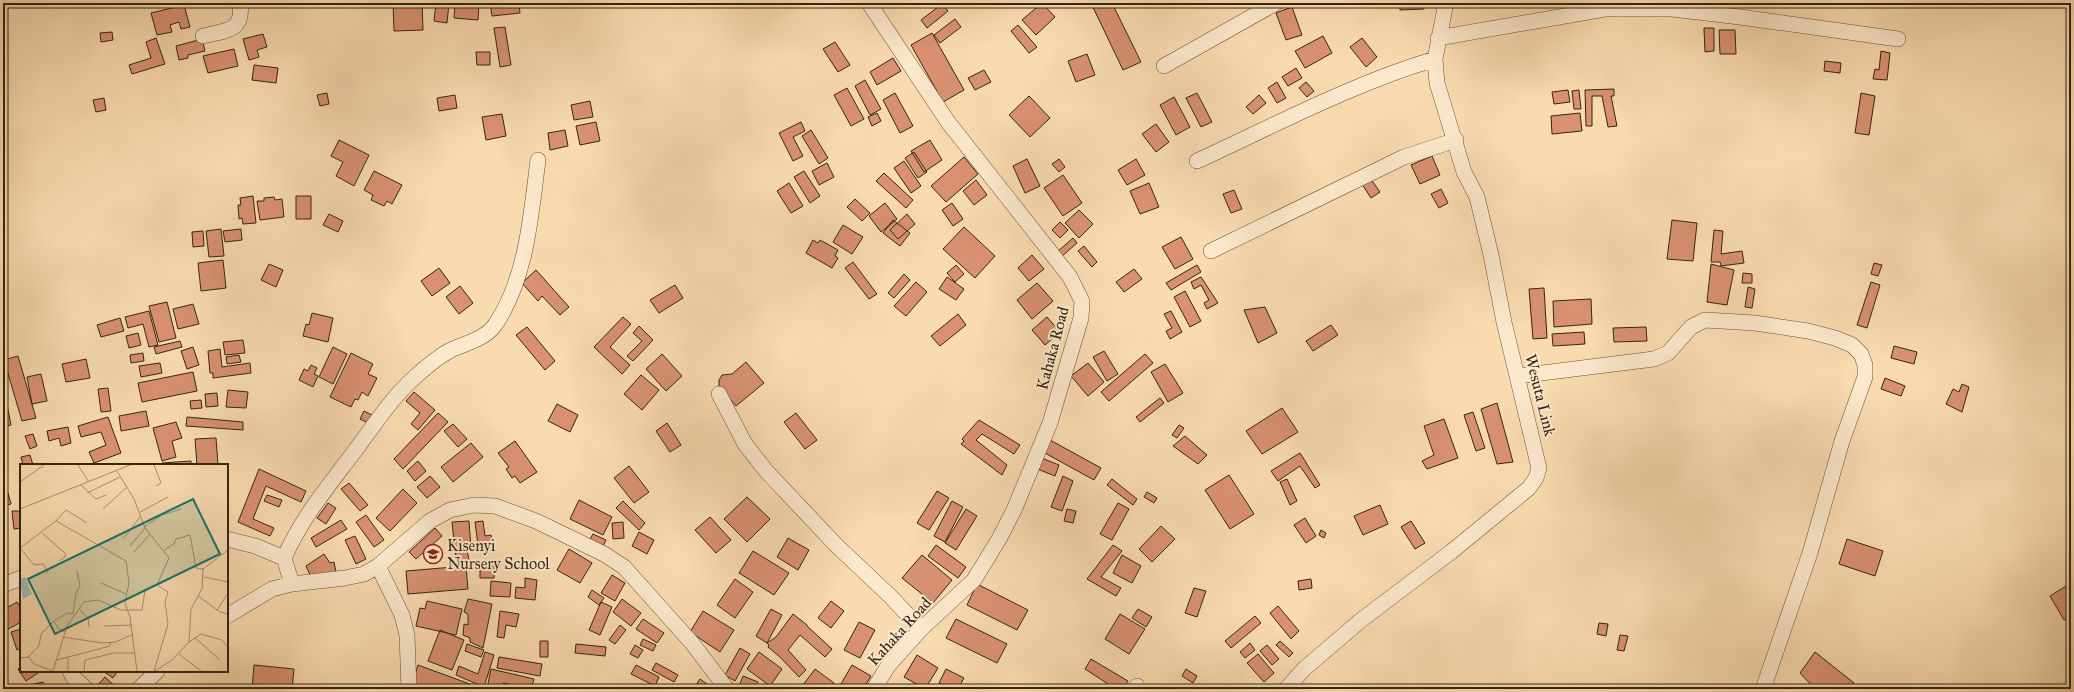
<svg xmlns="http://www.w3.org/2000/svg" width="2074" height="692" viewBox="0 0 2074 692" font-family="'IM FELL Great Primer',serif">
	<rect width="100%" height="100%" fill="#fadbb0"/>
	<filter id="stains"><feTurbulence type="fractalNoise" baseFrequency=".005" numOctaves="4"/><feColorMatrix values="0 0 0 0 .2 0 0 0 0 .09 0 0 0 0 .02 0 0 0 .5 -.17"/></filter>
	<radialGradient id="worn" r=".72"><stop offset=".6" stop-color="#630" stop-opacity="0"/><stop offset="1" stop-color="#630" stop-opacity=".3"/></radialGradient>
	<path fill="#d99172" stroke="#332513" d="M393,3H422L423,30L394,31Z
		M436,3H449L447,23L434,21Z
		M455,3H479L478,20L454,18Z
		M490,3H519L520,13L492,16Z
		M555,3H576L556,7Z
		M1042,3L1055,17L1036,35L1022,20Z
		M1091,3H1112L1141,62L1123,70Z
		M1400,3H1424V9L1400,10Z
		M942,4L948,11L927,28L921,20Z
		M184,5L190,27L181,29L179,22L170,25L172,32L157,35L151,13Z
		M1292,7L1302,35L1286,40L1276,13Z
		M955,19L961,27L940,43L934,35Z
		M1018,25L1037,47L1029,53L1011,31Z
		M505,27L511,65L500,67L494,28Z
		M1704,28H1714V51L1705,52Z
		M1719,30H1735L1736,54H1720Z
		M112,32L113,40L101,42L100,33Z
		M932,33L964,90L943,102L911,45Z
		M263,34L267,47L257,50L259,57L249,60L243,39Z
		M1323,36L1332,53L1305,68L1295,51Z
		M156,38L165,64L132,74L129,65L151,58L146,42Z
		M1362,38L1377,57L1366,67L1350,47Z
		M202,39L205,51L188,55V58L179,60L176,46Z
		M835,42L850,65L838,72L823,49Z
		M234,49L238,66L208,73L203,56Z
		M1881,51L1890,53L1887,80L1873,79L1875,69L1879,70Z
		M476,52H490V65H477Z
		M1087,54L1095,75L1076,82L1068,61Z
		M893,58L901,71L877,85L870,72Z
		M1825,61L1841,63L1840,73L1824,71Z
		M254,65L278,68L276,83L252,80Z
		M1296,68L1302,78L1288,86L1282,77Z
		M984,70L991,82L975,90L968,78Z
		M865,80L881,109L870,115L855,86Z
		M1277,82L1286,98L1277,103L1268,88Z
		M1306,82L1314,91L1307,97L1299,88Z
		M847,88L864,119L851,126L834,95Z
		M1614,89V96H1611L1617,126L1608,127L1602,96H1592V126H1586L1585,90Z
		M1568,90L1570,102L1554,104L1552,92Z
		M1579,90L1581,109H1574L1572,91Z
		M327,93L329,104L320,106L317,95Z
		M895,93L913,126L900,133L883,100Z
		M1197,93L1212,122L1201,127L1186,98Z
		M1861,93L1875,96L1869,135L1855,133Z
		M455,95L457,108L439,111L437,98Z
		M1259,95L1266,103L1253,114L1246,107Z
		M1029,96L1050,118L1030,137L1009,115Z
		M1174,97L1190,127L1176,135L1160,105Z
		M104,98L106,110L96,112L93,100Z
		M590,101L593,117L574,120L571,105Z
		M877,113L881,121L872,126L868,117Z
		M1580,113L1582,131L1552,134L1551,116Z
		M502,114L506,136L486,140L482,117Z
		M596,122L600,141L580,145L576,126Z
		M801,122L805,131L793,137L803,156L793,161L779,133Z
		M1156,124L1169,142L1156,152L1142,134Z
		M565,130L568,146L550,150L548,133Z
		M811,130L828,158L819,164L802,136Z
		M339,140L369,155L354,186L336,176L343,162L331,156Z
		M930,140L942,160L924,172L911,151Z
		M914,152L927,172L918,178L905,158Z
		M1432,156L1440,175L1420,184L1411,165Z
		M964,157L978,174L946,202L931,186Z
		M1027,159L1040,186L1025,193L1013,166Z
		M1059,159L1065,167L1059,172L1052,164Z
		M1136,159L1145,175L1127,185L1118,170Z
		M904,161L921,186L911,193L894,168Z
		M827,163L834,177L819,185L812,171Z
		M374,171L402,185L392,204L387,201L384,206L371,200L373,195L364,190Z
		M804,171L820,196L810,203L794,177Z
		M884,173L913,200L906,208L876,181Z
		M1063,175L1082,203L1063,216L1044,188Z
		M1370,178L1380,192L1371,198L1362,184Z
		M976,180L987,195L974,205L963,191Z
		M789,183L803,206L791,213L777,191Z
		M1149,183L1159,207L1140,214L1130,191Z
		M1441,189L1448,203L1439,208L1431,194Z
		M1234,190L1242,209L1231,213L1223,194Z
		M253,196L256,223L243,224L242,218L239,219L238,205H241L240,198Z
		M296,196H311V219H296Z
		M274,197L275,200L282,199L284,217L260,220L257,201H264V198Z
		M855,199L870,213L862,221L847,207Z
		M885,203L897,219L881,232L869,216Z
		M952,203L963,219L953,226L942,210Z
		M1079,210L1093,224L1079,238L1065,223Z
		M329,214L343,221L338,232L323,225Z
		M907,214L915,224L898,239L890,230Z
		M893,220L910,233L900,246L883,233Z
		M1672,220L1697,223L1693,261L1667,259Z
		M1060,222L1068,230L1060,238L1052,230Z
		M843,225L863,237L852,254L833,242Z
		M964,227L995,256L975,278L943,249Z
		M221,229L224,256L209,257L206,231Z
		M241,229L242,240L225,242L223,231Z
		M1714,230L1723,231L1721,254L1742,251L1744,263L1721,266L1720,262H1711Z
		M203,231L204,246L193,247L192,232Z
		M1181,237L1193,259L1175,269L1162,247Z
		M1073,238L1077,243L1061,257L1057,252Z
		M813,240L818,243L820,240L838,250L835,256L838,258L832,268L806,253Z
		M1084,246L1097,262L1092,267L1078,251Z
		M1032,255L1044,269L1029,281L1018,268Z
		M223,260L226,288L201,291L198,263Z
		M853,262L877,294L869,299L845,268Z
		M1874,263L1882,265L1878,276L1871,274Z
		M269,264L283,270L276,287L261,280Z
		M1711,264L1734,270L1727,305L1707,302Z
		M956,265L964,274L955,282L947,273Z
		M1197,265L1201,272L1171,290L1166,283Z
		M439,268L450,283L432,296L421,281Z
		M1134,269L1142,279L1124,292L1116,282Z
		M536,270L569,307L560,315L542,296L538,301L522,283Z
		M1743,273L1752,274V283H1742Z
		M904,274L910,280L894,298L888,293Z
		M947,277L964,289L956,300L939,289Z
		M1201,277L1218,303L1207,309L1204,303L1209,300L1201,285L1194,289L1191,282Z
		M916,282L927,292L906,316L894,306Z
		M1871,282L1880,285L1867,328L1857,325Z
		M1037,283L1053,301L1032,319L1017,300Z
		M675,285L683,298L659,313L650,300Z
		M460,286L473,303L459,314L446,297Z
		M1748,287L1755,289L1752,308L1745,307Z
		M1544,288L1547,338L1533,339L1529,289Z
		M1185,291L1201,321L1190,327L1174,297Z
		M1591,299L1592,324L1554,327L1553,301Z
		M167,302L176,338L159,342L149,306Z
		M193,304L199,324L178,329L173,309Z
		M1265,307L1277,333L1258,343L1244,310Z
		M149,311L158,345L149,347L143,324L128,328L125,317Z
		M1171,311L1182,332L1170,339L1166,331L1172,328L1164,314Z
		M312,313L333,318L328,342L303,336L306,324L309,325Z
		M958,314L966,325L940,346L931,336Z
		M623,317L631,324L610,347L630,365L622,374L594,347Z
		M1047,317L1060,332L1045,345L1032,330Z
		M120,318L124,331L101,337L97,325Z
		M1331,325L1338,335L1313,351L1306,341Z
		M639,326L653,340L633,361L627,356L642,341L633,333Z
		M527,327L555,361L545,370L516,335Z
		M1646,327L1647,341L1614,342L1613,328Z
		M1584,332L1585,344L1553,346L1552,334Z
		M138,333L141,345L129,348L126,336Z
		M243,340L245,353L225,355L223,342Z
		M180,341L182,347L156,354L154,347Z
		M1894,346L1917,352L1914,364L1891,358Z
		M193,347L199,365L187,369L181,351Z
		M333,347L347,354L333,384L319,377Z
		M220,349L222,367L250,363L251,373L213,378V373H210L208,351Z
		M1104,351L1118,374L1107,381L1093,357Z
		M143,353L144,361L131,363L130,355Z
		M351,353L373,364L368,374L377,378L368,396L362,392L358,400L355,399L351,407L330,397Z
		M662,354L682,376L666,391L646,369Z
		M1145,354L1153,363L1109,401L1101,392Z
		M239,355L241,362L227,364L226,357Z
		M18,356L36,418L22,421L4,360Z
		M86,359L90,378L66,382L62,364Z
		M746,362L764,383L736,406L719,386V380L722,375L732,374Z
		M160,363L162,373L141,377L139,366Z
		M1088,363L1104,382L1088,396L1071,376Z
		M1165,364L1183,393L1168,402L1151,372Z
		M311,365L317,368L314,374L318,376L313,387L299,380L304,369L308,371Z
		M193,372L197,391L142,402L138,383Z
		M41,374L47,401L32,404L27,377Z
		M641,375L659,390L642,410L624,394Z
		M1885,378L1905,386L1901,396L1881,389Z
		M1962,384L1969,387L1962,412L1946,404L1953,389L1959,392Z
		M108,388L111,411L101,412L98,389Z
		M228,390L248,392L246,408L226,407Z
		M414,392L435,410L418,430L411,424L420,413L406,401Z
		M217,393L218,406L206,407L205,394Z
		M3,394H5L11,425L3,427Z
		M1160,398L1164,403L1140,422L1136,417Z
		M201,400L202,408L191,409L190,401Z
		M1497,403L1513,462L1497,464L1481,409Z
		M557,404L578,415L570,432L548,421Z
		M1282,408L1298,432L1262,454L1246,431Z
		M146,411L149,426L121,431L119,416Z
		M364,411L372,415L368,423L360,419Z
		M1473,412L1485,448L1476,451L1464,415Z
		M438,413L448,422L403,469L394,459Z
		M796,413L817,440L805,449L784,422Z
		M108,417L121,453L94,463L89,452L106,445L101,432L81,437L78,426Z
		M187,417L243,422V430L186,426Z
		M1444,419L1458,458L1427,469L1422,461L1434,455L1424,426Z
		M979,420L1020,445L1014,454L982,434L976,440L1007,465L1002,475L961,444L964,441L962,439Z
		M176,422L182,438L172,441L176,457L162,461L153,428Z
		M667,423L681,445L670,452L656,431Z
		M453,424L467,439L458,447L444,431Z
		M1179,425L1184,428L1177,438L1172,435Z
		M68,427L71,443L61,446L59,438L49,441L47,431Z
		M33,434L37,446L30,449L25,436Z
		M1185,436L1207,455L1198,464L1173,446Z
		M216,438L218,465H197L195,439Z
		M1050,440L1101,468L1094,480L1043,452Z
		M515,441L537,472L520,483L515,476L512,478L506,469L509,467L498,453Z
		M471,443L483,457L453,482L441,467Z
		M1300,453L1320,485L1315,488L1300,466L1278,481L1271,471Z
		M30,455L33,465H23L21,457Z
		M1039,457L1059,465L1055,476L1035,468Z
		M191,461V465H162V463Z
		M418,461L426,471L415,481L407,471Z
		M629,466L649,492L634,503L614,478Z
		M259,469L306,491L301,502L266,486L253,519L274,528L270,536L238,522Z
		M1229,475L1254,514L1230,529L1205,490Z
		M430,476L440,487L427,498L417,487Z
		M1063,476L1073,481L1062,511L1051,507Z
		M1112,479L1137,499L1133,505L1107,485Z
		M1287,479L1297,501L1290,505L1280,482Z
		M349,483L368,505L360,511L341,489Z
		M403,489L417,503L390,531L376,518Z
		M3,491L4,494L8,493L11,504L3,506Z
		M937,491L949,498L929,530L917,523Z
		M1147,492L1157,498L1154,503L1144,497Z
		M267,495L282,500L279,507L264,501Z
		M747,497L770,519L747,542L724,519Z
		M579,500L612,517L603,535L570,519Z
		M623,501L645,523L639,530L616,508Z
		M952,501L963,507L945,542L934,536Z
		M328,503L336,508L326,524L317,518Z
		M1118,503L1129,509L1112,540L1100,534Z
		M1380,505L1388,524L1363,535L1354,516Z
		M966,509L977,516L956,550L945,543Z
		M1067,509L1076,511L1073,523L1064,521Z
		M12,511H21V528L14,529Z
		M366,515L384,540L374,547L356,522Z
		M710,517L731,540L716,553L695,530Z
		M1305,518L1316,536L1306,543L1294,525Z
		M341,520L347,529L316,547L311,538Z
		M469,521L471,548L455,550L452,522Z
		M483,521L485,536L491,535L492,544L478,545L475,522Z
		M1411,521L1425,543L1415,549L1401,527Z
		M623,522L624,538L613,539L612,523Z
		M1161,526L1175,539L1152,562L1139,549Z
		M435,528L442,536L416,559L409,552Z
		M1321,530L1326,533L1324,538L1319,535Z
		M639,532L654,540L647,554L632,546Z
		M593,534L606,540L601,550L588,543Z
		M355,536L366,559L356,564L345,540Z
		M788,538L809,550L798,570L777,557Z
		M1847,539L1883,551L1875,576L1839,564Z
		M936,545L966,567L958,578L928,556Z
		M1113,545L1122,551L1101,577L1121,588L1116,596L1087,579Z
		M569,549L592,563L580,583L557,570Z
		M467,550L469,560L458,563L455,553Z
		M753,551L789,573L774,595L739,573Z
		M324,554L330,563L334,562L336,572L311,577L306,566Z
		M922,555L952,580L933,603L902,578Z
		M1122,555L1141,566L1132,583L1113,573Z
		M480,561H494V578H480Z
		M466,566L468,589L408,594L406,571Z
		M612,575L625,583L615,601L601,593Z
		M525,578L537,580L535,600L515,598L516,587L525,588Z
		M735,579L753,592L735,618L717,605Z
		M1311,579L1312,588L1299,590L1298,581Z
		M491,581L511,583L510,597L490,596Z
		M2071,583V616L2064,620L2050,596Z
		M977,584L1028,610L1017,630L967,605Z
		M1194,588L1206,591L1197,617L1185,613Z
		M592,590L604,598L599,605L588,597Z
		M468,599L492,604L483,648L470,642V638L463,635L464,624L468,625V614L464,612Z
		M622,599L641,613L631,626L613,612Z
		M427,601L462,609L456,635L416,626L420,608L425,609Z
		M831,601L844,611L831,628L818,618Z
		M17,602L21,609V622L3,632V610Z
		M601,602L612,607L600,635L589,630Z
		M1278,606L1299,631L1291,639L1270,613Z
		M771,609L782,615L767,643L756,636Z
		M1138,609L1152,617L1146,627L1132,618Z
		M500,611L519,614L516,627L506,625L504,638L497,637Z
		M703,611L734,630L720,652L690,632Z
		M793,614L807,625V626L832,649L825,657L800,635L788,650L806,670L799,677L780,657L768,647L769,645L767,643L776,637Z
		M1120,614L1145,629L1129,654L1105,639Z
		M1255,616L1261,623L1231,648L1225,641Z
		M643,619L664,633L657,643L636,629Z
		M956,619L1007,644L997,663L946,638Z
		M859,622L875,630L860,658L844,650Z
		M1599,623L1608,624L1606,636L1597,634Z
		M620,625L626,630L615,644L609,640Z
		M21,629V648L17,650L11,632Z
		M440,630L464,640L452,670L428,661Z
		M1620,635L1628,636L1624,651L1617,650Z
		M643,639L656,645L653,651L640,645Z
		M540,641H548V657H540Z
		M1280,641L1293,653L1289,657L1276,645Z
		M1250,643L1255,650L1245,658L1240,652Z
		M467,644L484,650L481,657L465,651Z
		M576,644L606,647L605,656L575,653Z
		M635,645L643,650L638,658L630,654Z
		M1267,645L1279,659L1272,665L1260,651Z
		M740,648L750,654L735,681L725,675Z
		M485,652L494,655L484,687L456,675L459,666L478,674Z
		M759,652L782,669L770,686L747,669Z
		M1815,652L1854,683L1849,689H1815L1800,673Z
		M1258,654L1274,673L1264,682L1247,663Z
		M917,655L938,668L925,689L904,677Z
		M499,657L542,664L540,676L497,668Z
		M1091,659L1128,681L1123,689H1105L1108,684L1085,669Z
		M656,663L678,675L674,682L652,670Z
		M254,665L294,669L292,689H252Z
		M418,665L478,687L477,689H416L414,678Z
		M636,665L659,677L655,686L631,674Z
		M852,665L871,676L863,689H838Z
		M21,667V671H41L26,681L18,669Z
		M491,669L534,679L531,689H521L523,687L503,683L502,689L487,688Z
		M815,669L834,683L830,689H800Z
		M946,669L964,678L958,689H950L939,683Z
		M1186,669L1197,676L1193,683L1182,676Z
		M103,671H118L113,678Z
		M3,672L8,682L3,685Z
		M743,676L758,682L756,689H738Z
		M105,677L117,688V689H94Z
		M700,679L714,689H693Z
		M43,682L45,689H31L30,685Z"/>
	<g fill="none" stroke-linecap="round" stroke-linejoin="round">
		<g stroke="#65523a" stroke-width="16">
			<path id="street" d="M869,3L948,122L1070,277L1082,301L1081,318L1050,423L1014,510L999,539L974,580L921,629L888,666L874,689
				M203,36C226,30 244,32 240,3
				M1438,38L1605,9H1672L1740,17L1898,39
				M1164,66L1276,3
				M1197,161C1275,125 1352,84 1435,59
				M1211,251L1404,157L1456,140
				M1518,376L1654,359L1668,353L1691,327L1705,320L1755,323L1808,331L1835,338L1852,345L1861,354L1865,365V377L1842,441L1810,553L1763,689
				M719,394L745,444L767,472L837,546L890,596L921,629
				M227,539L255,546L284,558L292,584
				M284,558C303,516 327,488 354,452C373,427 391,398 415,377C425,368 439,356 451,350C466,343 485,339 495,325C527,278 531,214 538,160
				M378,566L402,615L407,635L409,689
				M3,585L21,578
				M227,616L272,589L292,584L345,578L364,574L378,566L430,521L450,510L474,505L495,506L536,521L604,554L624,567L692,643L727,689
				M70,671L73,677L86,689
				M139,689L157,671
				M1135,689L1137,686
				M1286,689L1304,669L1360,621L1451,552L1529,488L1536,478L1539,468L1504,322L1491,255L1477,197L1464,172L1437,83L1435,59L1446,3"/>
		</g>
		<use href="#street" stroke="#fce8cc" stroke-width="15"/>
	</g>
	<defs>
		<g id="school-ring" transform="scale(1)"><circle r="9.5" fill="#fce8cc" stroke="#8f2418" stroke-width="1.5"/><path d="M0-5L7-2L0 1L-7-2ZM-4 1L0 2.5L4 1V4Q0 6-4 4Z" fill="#8f2418"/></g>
	</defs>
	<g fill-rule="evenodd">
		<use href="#school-ring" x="433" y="554"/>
	</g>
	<g text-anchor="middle" stroke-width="4" stroke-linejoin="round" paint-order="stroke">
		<g font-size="16" fill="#332513" stroke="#fce8cc">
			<text transform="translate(1052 348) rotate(-75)" y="6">Kahaka Road</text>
			<text transform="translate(1541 395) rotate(76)" y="6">Wesuta Link</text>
			<text transform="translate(899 631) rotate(-48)" y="6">Kahaka Road</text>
		</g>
		<g font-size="16" fill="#332513" stroke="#fce8cc" text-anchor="start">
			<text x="447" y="551">Kisenyi<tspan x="447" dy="18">Nursery School</tspan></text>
		</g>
	</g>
	<g transform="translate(20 464)">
		<rect width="208" height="208" fill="#fadbb0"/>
		<path d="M5,113L12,130L3,135L0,115Z" fill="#a1b9b4"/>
		<path fill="none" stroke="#aa9271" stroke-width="1" d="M58,1L69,18M134,1L141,19L136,22M97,7L114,35L125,64L149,94L137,121L148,128L145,138L148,160L134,207M0,18L24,1M61,21L76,35L86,31M67,29L100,13M0,45L110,1M83,45L107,23M120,48L148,33M36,57L46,46L67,59M124,63L142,51L161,45M22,69L46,90L45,93L39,97M103,75L121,52M110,82L125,64M0,84L36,57L106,97L109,119L105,139L110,153L117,207M0,84L14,101L23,100L28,107L26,110M144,86L154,80L156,75L170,71L176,104L183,105L208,86M114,88L130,70M184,113L208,118M81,119L106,130M178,132L200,148L208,150M60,146L68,154L69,163M197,146L208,129M53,149L56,129L60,122L57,107M34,158L39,165L45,168M84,162L112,161M43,173L82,179L96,178L113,170M175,174L200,196M169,178L181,170L202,176L208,184M159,190L181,207M8,193L19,182L21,170L35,156L48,149L54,150M0,194L9,193L14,200L33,207M37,196L90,182V178M33,207L47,162L64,138L78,136L101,146H122L125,126M48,207V193M64,207L65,196L94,189H115M135,207L152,196L169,178L171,145L182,125L183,105"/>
		<path fill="#0f766e" fill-opacity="0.15" stroke="#0f766e" stroke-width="2" d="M173,35L200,90L35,170L8,115Z"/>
		<rect width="208" height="208" fill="none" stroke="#332513" stroke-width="2"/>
	</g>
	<rect width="2074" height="692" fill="none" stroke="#fadbb0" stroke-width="16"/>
	<rect x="4" y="4" width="2066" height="684" fill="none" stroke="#332513" stroke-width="2"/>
	<rect x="8" y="8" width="2058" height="676" fill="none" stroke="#332513"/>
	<rect width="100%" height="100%" filter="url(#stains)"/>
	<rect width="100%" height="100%" fill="url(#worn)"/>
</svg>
